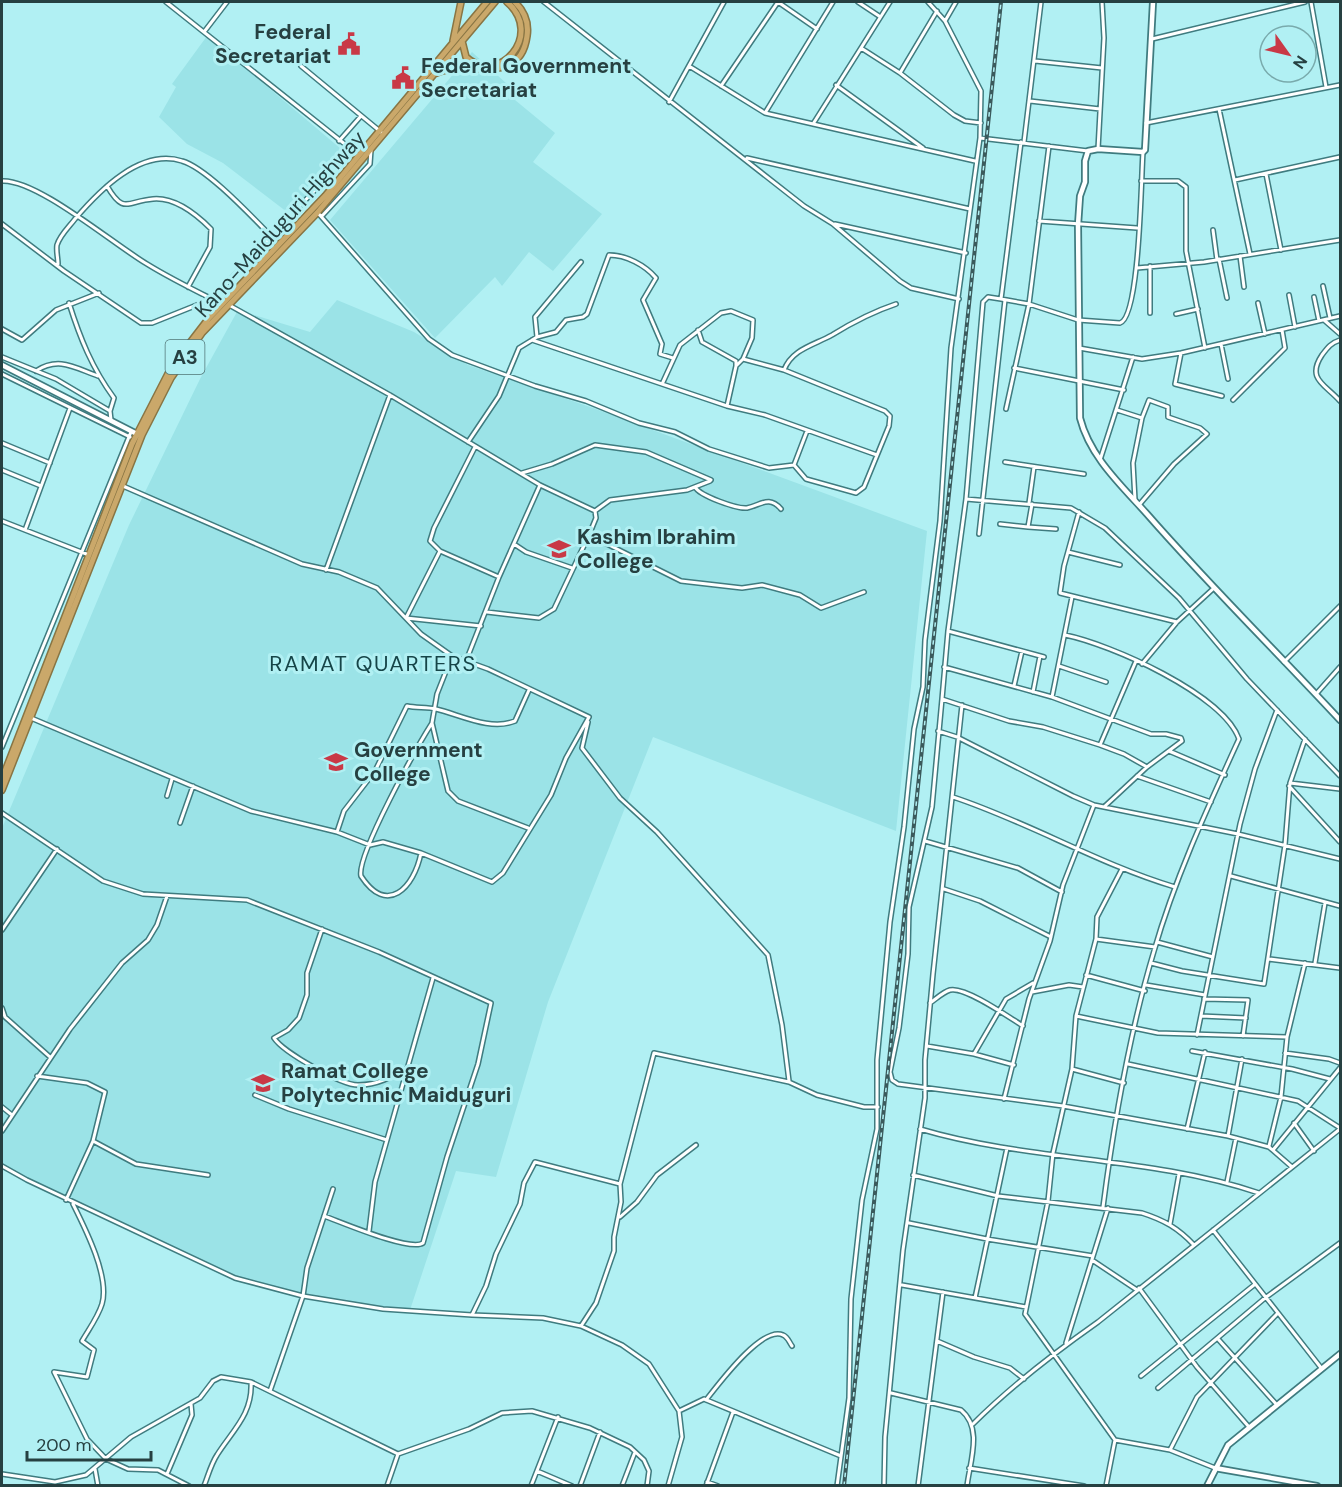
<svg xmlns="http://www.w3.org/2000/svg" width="1342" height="1487" viewBox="0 0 1342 1487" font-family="'DM Sans',sans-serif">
	<rect width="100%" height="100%" fill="#b1f0f3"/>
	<path fill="#9be3e7" d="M207,36L347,154L319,184L287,212L223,163L187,144L159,117L176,87L172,84Z
		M472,52L519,95L515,100L555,133L533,162L602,214L553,271L529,252L502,286L495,277L435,338L330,220Z
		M337,300L414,332L468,365L593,408L927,531L896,831L653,737L548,1002L496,1177L456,1171L410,1310L314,1297L237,1276L21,1176L2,1163V828L129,525L200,379L238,310L310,332Z"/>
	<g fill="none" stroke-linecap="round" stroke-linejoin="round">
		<g stroke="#3f7b7f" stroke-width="6">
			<path id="minor" d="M544,2L804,206L833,224L900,281L911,288L959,299
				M778,2L817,29
				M858,2L879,16
				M1311,2L1326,87
				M945,21L956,2
				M204,32L227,2
				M1152,39L1305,2
				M861,48L900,73L954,115L965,121L981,123
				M1035,61L1102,68
				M301,66L381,132
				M689,66L765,113L975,161
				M900,73L937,11
				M836,85L923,148
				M721,86L778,2
				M1030,101L1100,109
				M669,102L724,2
				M1219,109L1250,254
				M765,113L833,2
				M1146,123L1340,85
				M813,124L890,2
				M980,138L1088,151
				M339,141L361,116
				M1021,142L1001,299L1029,304L1078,320L1120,323C1140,317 1141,178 1143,152
				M1024,142L1041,2
				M1098,149L1104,38L1102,2
				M747,158L970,209
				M1266,174L1281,250
				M1235,180L1340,157
				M2,181C37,179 113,244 147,264C168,277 190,288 212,299
				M1141,181H1178L1186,187V251L1205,348
				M107,186C124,215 127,201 153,199C175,197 197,215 211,229L210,247L188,287
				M318,213L429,339L452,355L535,386L586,401L639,423L675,432L709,449L769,468L794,465
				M322,216L370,164L371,150
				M1039,221L1137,228
				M2,224L64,271L141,323H152L212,299L349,154L350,150L346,145L166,2
				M835,224L966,253
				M1213,230L1217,260
				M1240,256L1244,287
				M1219,259L1227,298
				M58,264C58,258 56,251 57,245C60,235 69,227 75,219C99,191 140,148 182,161C207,168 253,218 272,237
				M1150,266V313
				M1137,268L1204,262L1340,240
				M1323,286L1330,318
				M1289,295L1295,327
				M1314,297L1319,321
				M1001,299L988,297L983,302L966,499L948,631L942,699L1009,721L1043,727L1100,745L1124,754L1147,767
				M69,303C80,338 92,368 114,398L110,411
				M1258,303L1265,334
				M229,305L390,395L540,485L595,511
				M1176,314L1198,309
				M1324,320L1340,334
				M2,329L22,340L56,310L99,293
				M698,330L702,342L736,361V366
				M537,337L535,317L581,262
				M532,340L727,406L765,415L877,455
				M1340,340C1331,343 1328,347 1322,355C1306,379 1325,384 1340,401
				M1221,344L1228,379
				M1079,348L1142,359L1181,353L1340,316
				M1181,353L1175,384L1222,396
				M2,357L56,379L110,411L111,420
				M743,359L784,370L885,411L890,416L889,426L864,487L856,493L806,479L794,465L807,431
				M1014,368L1124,390
				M784,370C792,349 814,345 832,335C853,322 872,312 896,304
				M36,371C59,356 75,368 98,376
				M2,374L130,437
				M663,382L680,345L721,313L731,311L753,320L752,338L743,359L736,366L727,406
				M1233,400L1285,348L1282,330
				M1006,409L1029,304L1049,146
				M1117,410L1142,418L1133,463L1135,500
				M468,442L499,396L519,348L537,337L556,332L566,320L583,317L587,314L609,255C626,255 645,265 656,278L643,300L662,344L660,354L673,358
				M2,443L50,463
				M475,447L434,528L430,541L440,551L499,577
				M1100,460L1133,357
				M1005,462L1084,474
				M2,470L41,486
				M522,473L552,464L595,445L646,452L711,480
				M123,486L302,564L339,572L377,588L421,634L452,656L488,669L589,717
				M695,487C700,496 737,509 747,508C761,505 769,495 781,509
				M966,499L1071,508L1105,528L1179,598L1247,679L1340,776
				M1029,503L1034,467
				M1139,505L1174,464L1207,434L1200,428L1168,417V407L1149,400L1142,418
				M595,511L610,500L687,490L710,481
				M1079,512L1064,566L1060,593L1177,622
				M2,521L89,555
				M1000,524L1028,527L1032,504
				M1028,527L1056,529
				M25,530L70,408
				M979,534L1005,300
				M589,535L681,581L742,588L762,585L800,595L821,608L864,592
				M514,544L526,552L572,568
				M440,551L406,618L481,626
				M1068,552L1120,565
				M326,570L390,395
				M487,612L539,618L554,609L589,535L596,518L595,511
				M948,631L1044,657
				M1065,635C1110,644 1223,694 1239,739C1207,809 1175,878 1154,951C1129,1034 1114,1122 1103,1207
				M452,656L437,694L432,723L448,791L458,801L528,828
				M466,661L499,577L540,485
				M1284,662L1340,606
				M1142,664L1177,622L1214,588
				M1059,666L1106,682
				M944,667L1052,697L1151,734H1166L1181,738L1182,741L1147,767L1104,807
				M1014,686L1022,651
				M1033,692L1040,656
				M1317,693L1340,667
				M1052,697L1072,597
				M942,699L932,807L909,907L908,954L899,1028L890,1072L892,1080L898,1084L1063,1106L1228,1136L1269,1147L1292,1167
				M31,718L251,811L337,832L370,845L383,842L421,853L492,882L503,873L551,795L566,758L589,717
				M588,722L582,748L620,798L657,832L768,955L782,1025L789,1081
				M938,731L957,737L1073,796L1094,805L1238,834L1340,859
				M1100,745L1136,661
				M2,747L131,432
				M1169,751L1225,775
				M1137,776L1211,802
				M1290,783L1340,789
				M1289,786L1340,842
				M167,796L172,779
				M953,797C1029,822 1098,864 1175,887
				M2,813L103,881L143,894L247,900L379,952L491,1003L478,1064L447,1157L423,1243C410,1252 341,1222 324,1216
				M180,823L193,786
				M337,832L344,811L375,771L407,706C416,708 426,707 436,709C461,715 490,731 515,721L529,690
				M925,841L1018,868L1062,892
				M421,853C414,888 387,916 361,876C356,856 418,745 432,723
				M1231,876L1340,906
				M944,889L980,901L1051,937
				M322,929L307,973V995L299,1018L288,1030L274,1038C283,1052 342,1086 359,1085C377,1085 392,1077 407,1068
				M2,930L57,849
				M1096,939L1155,947
				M1157,942L1213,957
				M1269,959L1340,968
				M1151,963L1182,971L1264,984L1285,845L1290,783L1305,739
				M1315,963L1325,903
				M1086,975L1145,991
				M1146,985L1205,995
				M1032,992L1069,985L1083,987
				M1204,999L1248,1000L1243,1036
				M930,1003C936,999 943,992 950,990C965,986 1010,1018 1023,1026
				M2,1008L5,1017L50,1057
				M1076,1016L1158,1033L1287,1037
				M1201,1016L1246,1018
				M1197,1035L1240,824L1255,769L1277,710
				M927,1046L974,1054L1014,1065
				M1192,1051L1292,1069L1330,1079
				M1285,1053L1329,1059L1340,1063
				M974,1054L1006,999L1033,983
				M1128,1064L1298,1101L1340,1128
				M1072,1069L1124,1083
				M37,1076L87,1083L105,1092L93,1141L66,1200
				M255,1095L289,1109L387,1140
				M1004,1099L1029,999L1050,941L1063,885L1094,805
				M2,1107L12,1115
				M1294,1123L1314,1151
				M920,1129C1031,1162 1150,1156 1259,1193
				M1187,1129L1205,1052
				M2,1131L70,1029L122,963L148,940L157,925L167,896
				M1228,1136L1242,1059
				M93,1141L136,1164L208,1175
				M1269,1146L1281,1097L1287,1037L1305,963
				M1273,1150L1340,1068
				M2,1166L27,1180L235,1278L303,1296L307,1268L333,1189
				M913,1175L998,1196L1142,1213C1164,1220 1178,1228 1194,1245
				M1227,1182L1236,1138
				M73,1204C85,1228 110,1277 102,1304C98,1317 89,1329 82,1341L94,1350L87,1377L54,1372L87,1439L106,1459L128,1469L158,1470L189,1486
				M620,1217L637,1202L657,1175L696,1145
				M909,1223L987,1239L1093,1256
				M1170,1224L1179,1174
				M1213,1230L1322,1369
				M369,1231L375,1182L433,978
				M1092,1260L1137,1290
				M902,1285L1026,1307
				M1139,1288L1197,1367L1249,1427
				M975,1298L1007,1148
				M472,1315L543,1318L581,1326L622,1345L649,1364L679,1411
				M581,1326L596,1303L614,1251V1237L621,1202L620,1184L654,1053L789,1082L817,1095L864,1107H878
				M1218,1339L1277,1405
				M937,1341L974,1357L1010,1368L1024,1379
				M1066,1343L1108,1208
				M1141,1376L1254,1285
				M1158,1388L1265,1298L1340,1243
				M270,1391L303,1296L383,1309L472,1315L486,1286L496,1254L520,1204L524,1183L535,1162L620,1184
				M891,1393L961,1410C983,1428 970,1461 967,1486
				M706,1400C718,1385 762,1325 783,1335C788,1337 789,1342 792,1346
				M973,1424C1011,1386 1054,1353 1098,1322L1340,1129
				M1115,1440L1170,1450L1215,1468
				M1170,1450L1197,1397L1277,1314
				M969,1468L1084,1486
				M95,1469L98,1486
				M537,1471L572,1486
				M2,1474L55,1482L86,1475L131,1437L200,1398L213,1381L221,1377L251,1382L398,1454
				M167,1474L192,1415L191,1404
				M707,1482L718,1486
				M204,1486C208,1476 211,1464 217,1455C232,1431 253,1414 251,1382
				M387,1486L398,1454L469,1429L502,1413L532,1411L590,1428L630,1447L644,1460L649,1471L647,1486
				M531,1486L558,1417
				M580,1486L600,1432
				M622,1486L635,1452
				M668,1486L682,1437L679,1411L704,1399L841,1456
				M706,1486L733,1412
				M837,1486L849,1398L851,1299L862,1200L877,1129V1060L890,922L904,827L914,729L923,687L925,640L940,521L951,348L980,138L981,91L945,21L928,2
				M884,1486L885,1437L903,1250L925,1098V1060L933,974L962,705
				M918,1486L943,1292
				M1106,1486L1115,1440L1025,1314L1048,1201L1053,1153L1072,1069L1076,1016L1096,939L1097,917L1122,869"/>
		</g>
		<g stroke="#3f7b7f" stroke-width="8">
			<path id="tertiary" d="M1153,2L1145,150L1143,152L1098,149L1088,151L1085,161V182L1080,196L1078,225L1080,418C1090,457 1121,485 1147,514C1209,585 1276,651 1340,720
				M2,365L137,434
				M1215,1468L1317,1486
				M1207,1486L1228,1445L1340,1354"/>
		</g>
		<g stroke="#887544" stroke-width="8">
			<path id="trunk" d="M453,41L461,2
				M462,41L466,57C498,87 545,35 507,2
				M437,73C467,59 520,88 527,36C529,23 524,11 515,2
				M2,779L132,444L172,366L209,318L325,196L487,2
				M2,790L142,435L171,378L202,333L317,213L495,2"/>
		</g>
		<use href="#minor" stroke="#fff" stroke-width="3"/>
		<use href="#tertiary" stroke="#fff" stroke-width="4.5"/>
		<use href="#trunk" stroke="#caa86a" stroke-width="5"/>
		<g stroke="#3b5a5c" stroke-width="4">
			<path id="rail" d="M844,1486L1001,2"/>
		</g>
		<use href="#rail" stroke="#b1f0f3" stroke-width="1.5" stroke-dasharray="4.5" stroke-linecap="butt"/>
	</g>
	<defs>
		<g id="civic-bare" transform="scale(1.8)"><path d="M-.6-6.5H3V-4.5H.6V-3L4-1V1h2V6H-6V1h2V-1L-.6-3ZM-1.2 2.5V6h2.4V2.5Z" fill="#c93946" stroke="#b1f0f3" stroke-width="2.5" paint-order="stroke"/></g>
		<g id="school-bare" transform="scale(1.8)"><path d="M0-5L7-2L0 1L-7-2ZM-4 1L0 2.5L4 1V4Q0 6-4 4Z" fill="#c93946" stroke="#b1f0f3" stroke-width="2.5" paint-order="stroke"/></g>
	</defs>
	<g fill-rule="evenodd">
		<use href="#civic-bare" x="349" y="44"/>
		<use href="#civic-bare" x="403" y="78"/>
		<use href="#school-bare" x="559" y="549"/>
		<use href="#school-bare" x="336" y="762"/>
		<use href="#school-bare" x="263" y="1083"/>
	</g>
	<g text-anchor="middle" stroke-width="6" stroke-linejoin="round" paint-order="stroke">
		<rect fill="#b1f0f3" stroke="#507576" stroke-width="1.5" x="165.5" y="340" width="39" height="34" rx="4.5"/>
		<g font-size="20" font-weight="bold" fill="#264041">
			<text x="185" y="364">A3</text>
		</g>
		<g font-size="21" font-weight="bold" fill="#264041" stroke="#b1f0f3" text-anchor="start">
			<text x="331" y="39" text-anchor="end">Federal<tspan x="331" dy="24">Secretariat</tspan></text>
			<text x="421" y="73">Federal Government<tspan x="421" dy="24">Secretariat</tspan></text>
			<text x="577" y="544">Kashim Ibrahim<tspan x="577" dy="24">College</tspan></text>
			<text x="354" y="757">Government<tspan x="354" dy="24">College</tspan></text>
			<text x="281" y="1078">Ramat College<tspan x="281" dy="24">Polytechnic Maiduguri</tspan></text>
		</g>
		<g font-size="21" fill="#264041" stroke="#b1f0f3">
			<text transform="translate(280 224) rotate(-48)" y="7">Kano-Maiduguri Highway</text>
		</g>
		<g font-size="22" letter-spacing="1.5" fill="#164548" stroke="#b1f0f3">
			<text x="373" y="671">RAMAT QUARTERS</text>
		</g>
	</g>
	<rect width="1342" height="1487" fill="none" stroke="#264041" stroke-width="6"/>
	<g transform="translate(1288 54) rotate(124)"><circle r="28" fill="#b1f0f3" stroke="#79aaac" stroke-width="1.5"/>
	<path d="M0-4.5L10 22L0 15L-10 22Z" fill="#c93946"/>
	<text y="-9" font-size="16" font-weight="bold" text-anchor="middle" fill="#264041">N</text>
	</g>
	<path d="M27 1451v9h124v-9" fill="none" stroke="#264041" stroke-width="3"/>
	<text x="36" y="1451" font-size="18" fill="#264041" stroke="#b1f0f3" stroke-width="4.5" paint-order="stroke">200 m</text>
</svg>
